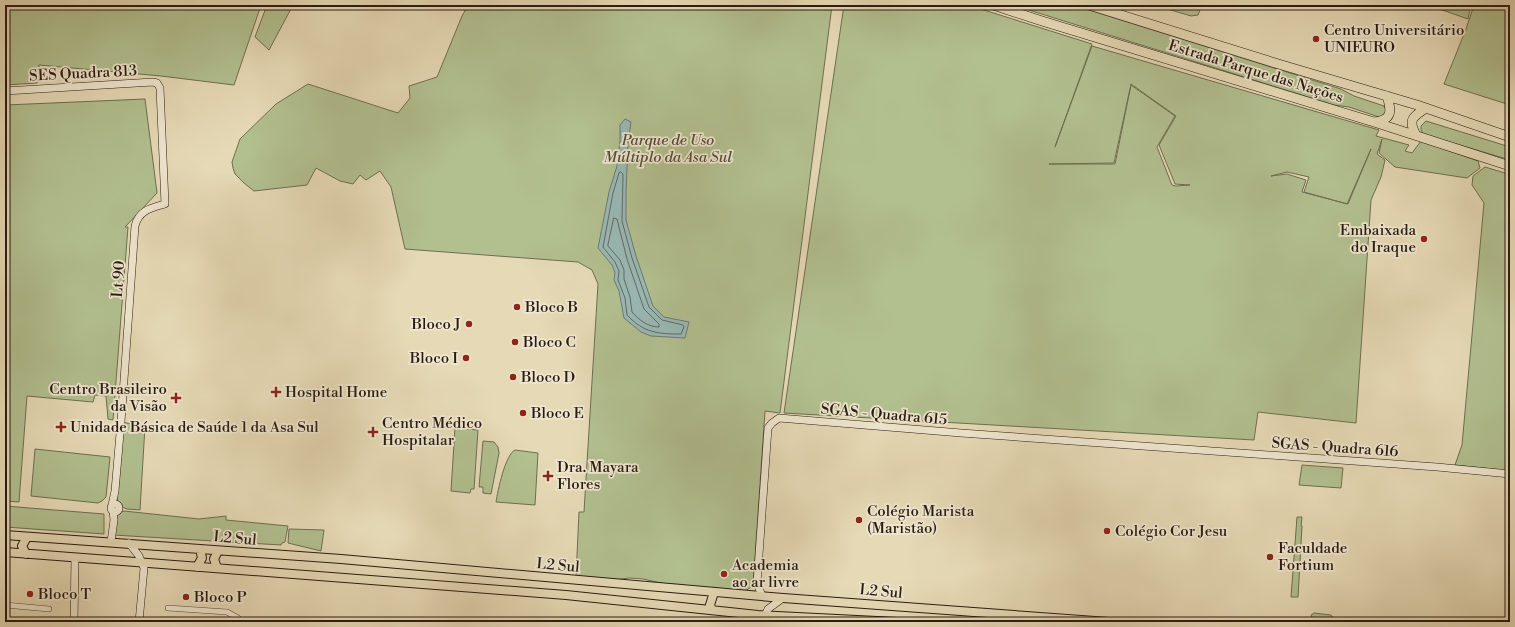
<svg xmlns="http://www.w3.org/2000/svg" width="1515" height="627" viewBox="0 0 1515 627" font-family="'Libre Bodoni',serif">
	<rect width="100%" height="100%" fill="#e6dab6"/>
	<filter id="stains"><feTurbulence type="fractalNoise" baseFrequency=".005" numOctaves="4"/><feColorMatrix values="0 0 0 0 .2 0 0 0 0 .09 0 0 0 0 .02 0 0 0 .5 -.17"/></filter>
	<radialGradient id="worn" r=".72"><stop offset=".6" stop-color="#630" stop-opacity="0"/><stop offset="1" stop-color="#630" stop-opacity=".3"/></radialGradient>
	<path fill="#b2c090" stroke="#6e6e50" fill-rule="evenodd" d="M5,5H261L234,85L161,76L39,65V79L37,83L5,85Z
		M267,5H293L269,50L255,37Z
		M468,5H832L780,413L765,411L753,586L745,591L670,585L643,579L629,578L615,580L576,577L579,512H584L598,284L592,270L578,262L405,249L391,187L380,171L366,180L360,175L353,184L340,181L316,168L307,185L254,191L244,183L235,174L233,168L232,162L240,139L276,104L308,84L398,113L410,98L409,86L437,77L462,16Z
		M844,5H968L1092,44L1055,147L1092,46L1379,130L1376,136L1409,145L1405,151L1412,153L1421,141L1478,161L1480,168L1467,178L1395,167L1379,153L1382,139L1377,154L1385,160L1381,177L1371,200L1356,423L1258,412L1254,440L784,413ZM1131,84L1176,116L1159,145L1175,184L1190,185L1176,186L1172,185L1157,147L1175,116L1131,85L1115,164H1049L1114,163ZM1371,149L1348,204L1302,192L1306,180L1287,174L1271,176L1287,172L1309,177L1304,192L1347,204Z
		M1016,5H1073L1341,89L1354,96L1384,106L1386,110L1385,114L1379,117L1349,107L1334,105L1032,11Z
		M1154,5H1202L1198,15L1191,16Z
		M1428,5H1471L1468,19Z
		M1474,5H1510V105L1444,84L1466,29Z
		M145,99L157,193L125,227H128L113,420L108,419L106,396L95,395L93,402L27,396L19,502L5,501V105Z
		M1426,121L1510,147V160L1423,134L1421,130V126Z
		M1485,167L1505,173L1510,176V471L1455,465L1462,445L1484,203L1472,185L1473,176Z
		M121,422L145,426L140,510L127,509L119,506L115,491Z
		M455,428L478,430L474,489H471L470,493L451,491Z
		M483,441L494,442L498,447L499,453L491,494L483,493V487H479Z
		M35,449L110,457L106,497L102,501L98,503L31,496Z
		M515,450L538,453L535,505L496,502C498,490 505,455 515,450Z
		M1302,465L1343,468L1341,488L1299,485Z
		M5,506L104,514V534L5,527Z
		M124,511L199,519L226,516V520L288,526L285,542L282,543L281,545L113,535L117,513Z
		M1297,517H1302L1301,526H1302L1298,597H1291Z
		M289,529L324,530L321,551L288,543Z
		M1314,613L1331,615L1334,619L1330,621L1313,619L1311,615Z"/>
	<path fill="#99b9b6" stroke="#6c7a74" d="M625,119L631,122L628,143L626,192V220L636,256L653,306L664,317L689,322L685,338L651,336L641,332L624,318L619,291L614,280L615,273L612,265L598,248L609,192L617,166L620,141V125Z"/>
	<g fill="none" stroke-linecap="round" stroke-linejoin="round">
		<path stroke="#616a64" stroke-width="1" d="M621,172L623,174L622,221L632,258L649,307L662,320L683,325L684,327L681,334C658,334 644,333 627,315L625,298L618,280L619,271L615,262L603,247L613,193L619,173Z
			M614,218L617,219L627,259L644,309L659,324V327C648,327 639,320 632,312L630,297L624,279V270L620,260L608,246Z"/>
		<g stroke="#584b3a" stroke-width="6">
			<path id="street" d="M5,605L49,609
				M168,608L227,612L238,618L239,622
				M600,622L606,621L619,622"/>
		</g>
		<g stroke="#291b11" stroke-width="8">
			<path id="secondary" d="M5,91L153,82L157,83L160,88L165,204C151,208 139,210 135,226L121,422L115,491L112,505
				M111 508a4 4 0 1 1 8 0a4 4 0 1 1-8 0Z
				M111,542L114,520L113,511
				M129,543L139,556L144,568L139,622
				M762,596L757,583L768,428L772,423L779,418L961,433L1437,467L1510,474
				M74,622L75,558
				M762,622L768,609L783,598"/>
		</g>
		<g stroke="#291b11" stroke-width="10">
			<path id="primary" d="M5,535L341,559L783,598L1109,622
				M5,552L566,595L758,615L897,622
				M26,554L22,546L27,537
				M197,567L202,558L200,549
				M217,568L214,559L218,551
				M712,610L710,605L714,592"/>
		</g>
		<g stroke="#291b11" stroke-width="10">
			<path id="highway" d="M993,5L1042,21L1374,122L1510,166
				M1089,5L1275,63L1417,105L1510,137
				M1374,122C1392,120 1392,112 1387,96
				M1416,135C1408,120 1412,117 1426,108"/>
		</g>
		<use href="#street" stroke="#efe7d0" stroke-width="5"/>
		<use href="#secondary" stroke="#efe7d0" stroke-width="7"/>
		<use href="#primary" stroke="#e6dab6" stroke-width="8"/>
		<use href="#highway" stroke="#e6dab6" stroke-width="9"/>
	</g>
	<g fill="#8f2418" stroke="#efe7d0" stroke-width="1.5">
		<circle cx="1316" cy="39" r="4"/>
		<circle cx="1424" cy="239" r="4"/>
		<circle cx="517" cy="307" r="4"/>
		<circle cx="469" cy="324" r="4"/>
		<circle cx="515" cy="342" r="4"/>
		<circle cx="466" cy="358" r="4"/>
		<circle cx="513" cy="377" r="4"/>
		<path d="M274 386h4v4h4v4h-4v4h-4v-4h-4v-4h4z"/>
		<path d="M174 392h4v4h4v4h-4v4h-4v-4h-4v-4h4z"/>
		<circle cx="523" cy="413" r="4"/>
		<path d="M59 421h4v4h4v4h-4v4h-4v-4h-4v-4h4z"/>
		<path d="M371 426h4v4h4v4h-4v4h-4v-4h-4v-4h4z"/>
		<path d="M546 470h4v4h4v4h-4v4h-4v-4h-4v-4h4z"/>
		<circle cx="859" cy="520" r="4"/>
		<circle cx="1107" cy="531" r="4"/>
		<circle cx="1270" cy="557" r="4"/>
		<circle cx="724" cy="574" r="4"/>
		<circle cx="30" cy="594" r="4"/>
		<circle cx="186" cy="597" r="4"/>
	</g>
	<g text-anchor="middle" stroke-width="3.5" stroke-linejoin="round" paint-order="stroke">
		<g font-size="15" fill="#291b11" stroke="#efe7d0" text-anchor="start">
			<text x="1324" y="35">Centro Universitário<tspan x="1324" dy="17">UNIEURO</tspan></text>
			<text x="1416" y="235" text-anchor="end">Embaixada<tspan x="1416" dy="17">do Iraque</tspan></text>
			<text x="525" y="312">Bloco B</text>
			<text x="461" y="329" text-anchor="end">Bloco J</text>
			<text x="523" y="347">Bloco C</text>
			<text x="458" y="363" text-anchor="end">Bloco I</text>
			<text x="521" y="382">Bloco D</text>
			<text x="167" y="394" text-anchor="end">Centro Brasileiro<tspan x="167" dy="17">da Visão</tspan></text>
			<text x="285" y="397">Hospital Home</text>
			<text x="531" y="418">Bloco E</text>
			<text x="382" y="428">Centro Médico<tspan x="382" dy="17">Hospitalar</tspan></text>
			<text x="70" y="432">Unidade Básica de Saúde 1 da Asa Sul</text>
			<text x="557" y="472">Dra. Mayara<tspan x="557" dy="17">Flores</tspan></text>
			<text x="867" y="516">Colégio Marista<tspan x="867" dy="17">(Maristão)</tspan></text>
			<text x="1115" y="536">Colégio Cor Jesu</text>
			<text x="1278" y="553">Faculdade<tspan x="1278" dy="17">Fortium</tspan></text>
			<text x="732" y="570">Academia<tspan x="732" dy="17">ao ar livre</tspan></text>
			<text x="38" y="599">Bloco T</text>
			<text x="194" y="602">Bloco P</text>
		</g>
		<g font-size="15" fill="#291b11" stroke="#efe7d0">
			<text transform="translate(1256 71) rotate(17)" y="5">Estrada Parque das Nações</text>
			<text transform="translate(83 73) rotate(-3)" y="5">SES Quadra 813</text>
			<text transform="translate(118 279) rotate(-86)" y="5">Lt 90</text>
			<text transform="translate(884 414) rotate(5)" y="5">SGAS - Quadra 615</text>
			<text transform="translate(1335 447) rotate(4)" y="5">SGAS - Quadra 616</text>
			<text transform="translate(235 538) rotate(5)" y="5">L2 Sul</text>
			<text transform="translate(558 565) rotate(5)" y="5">L2 Sul</text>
			<text transform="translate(881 591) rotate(5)" y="5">L2 Sul</text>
		</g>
		<g font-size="15" font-style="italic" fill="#524d37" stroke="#efe7d0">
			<text x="668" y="145">Parque de Uso<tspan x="668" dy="17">Múltiplo da Asa Sul</tspan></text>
		</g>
	</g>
	<rect width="1515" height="627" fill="none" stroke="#e6dab6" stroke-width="20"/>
	<rect x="6" y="6" width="1503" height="615" fill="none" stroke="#291b11" stroke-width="2"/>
	<rect x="10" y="10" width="1495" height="607" fill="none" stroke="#291b11"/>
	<rect width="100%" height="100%" filter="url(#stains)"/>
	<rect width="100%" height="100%" fill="url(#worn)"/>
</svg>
